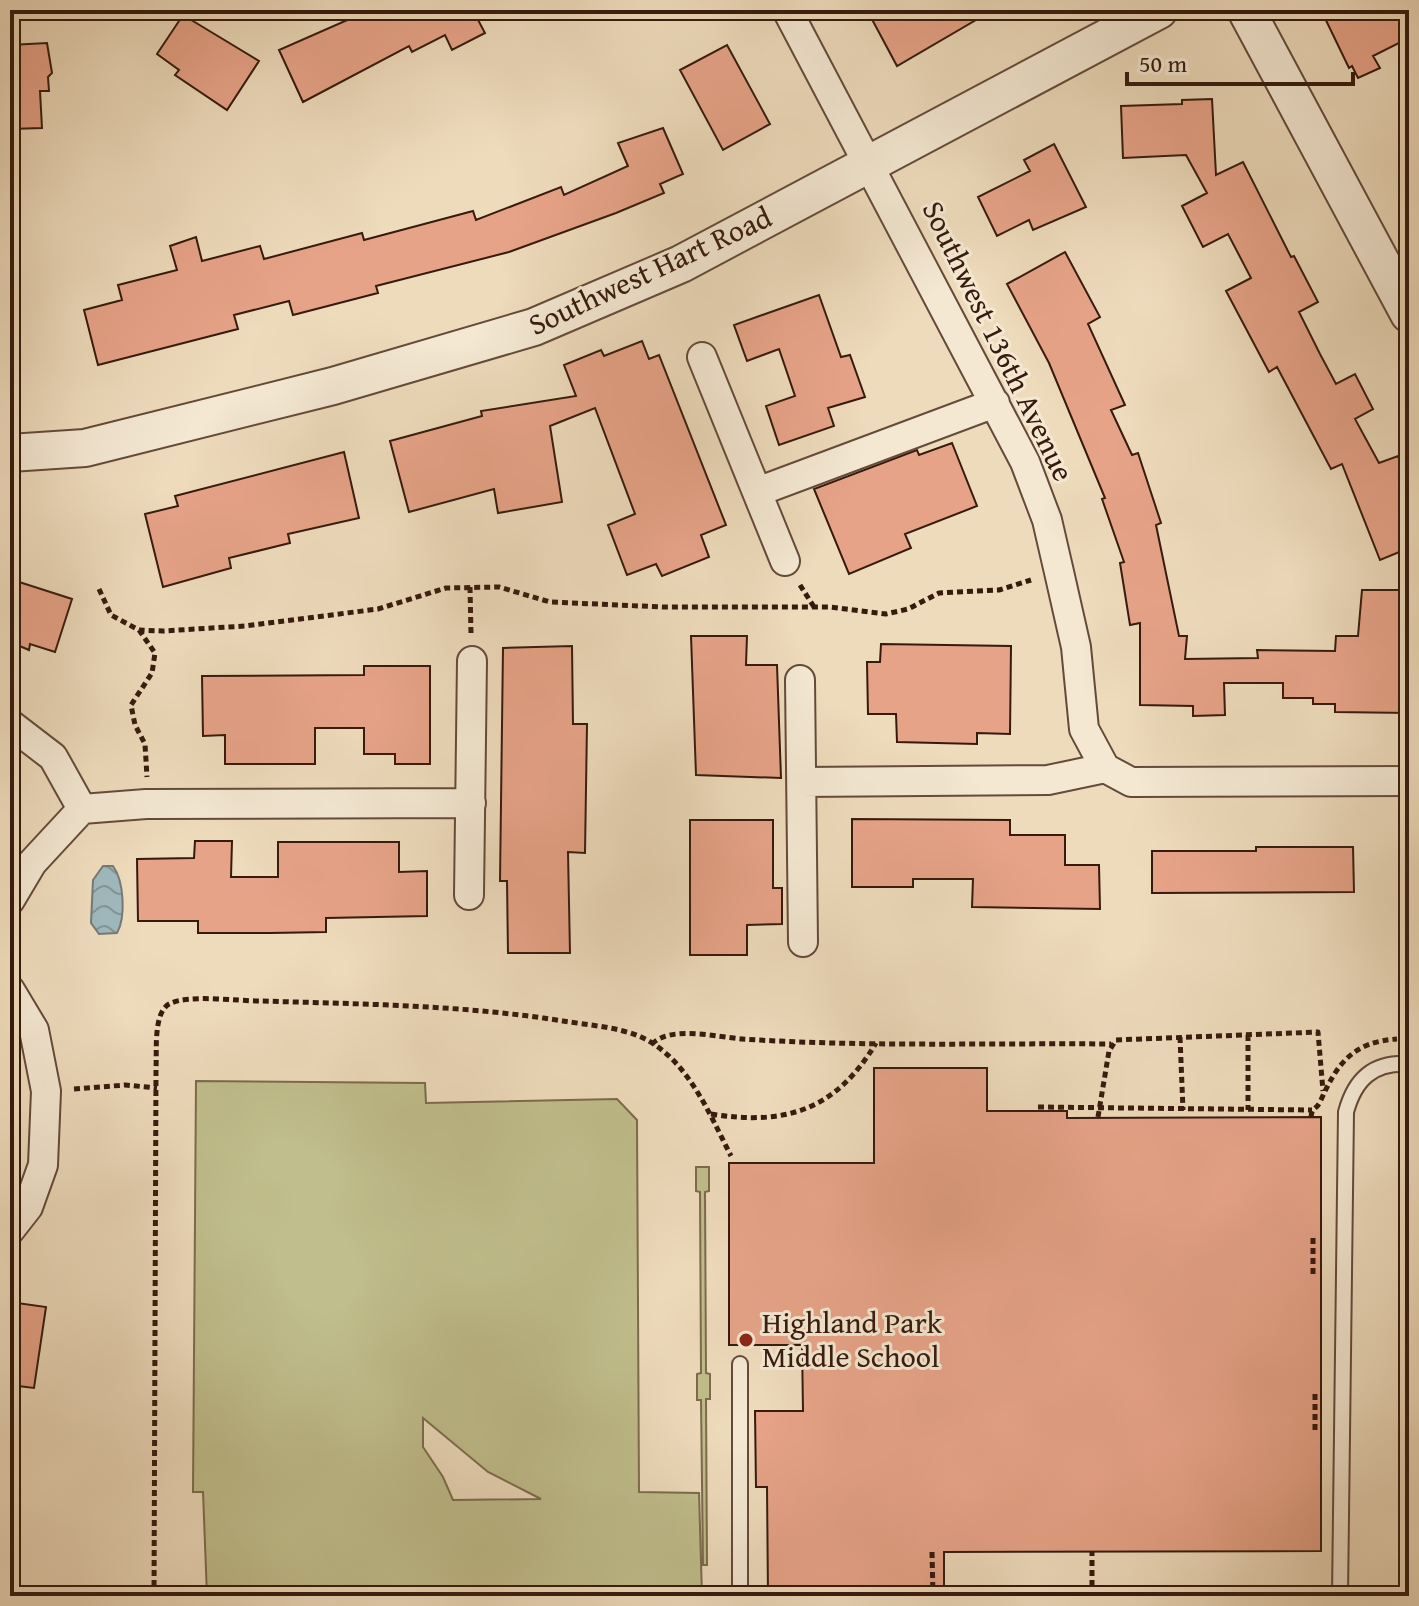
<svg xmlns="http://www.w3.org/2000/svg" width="1419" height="1606" viewBox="0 0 1419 1606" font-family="'Gentium Book Plus',serif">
	<defs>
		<pattern id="water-waves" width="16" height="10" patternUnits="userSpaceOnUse" patternTransform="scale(2)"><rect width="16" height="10" fill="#9fb8bc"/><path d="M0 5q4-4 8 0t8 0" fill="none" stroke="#829597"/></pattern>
	</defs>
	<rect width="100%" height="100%" fill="#eedbbc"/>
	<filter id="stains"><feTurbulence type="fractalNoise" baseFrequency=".0025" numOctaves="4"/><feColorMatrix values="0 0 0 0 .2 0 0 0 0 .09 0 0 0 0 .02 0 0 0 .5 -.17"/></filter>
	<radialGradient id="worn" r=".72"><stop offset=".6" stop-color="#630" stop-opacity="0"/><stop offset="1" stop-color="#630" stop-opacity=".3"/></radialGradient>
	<path fill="#c0be8c" stroke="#7b6c4d" stroke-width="2" fill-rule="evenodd" d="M196,1081L425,1083L426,1103L617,1099L637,1120L639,1492L699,1493L702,1596H207L203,1492H193ZM423,1418L488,1472L541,1499L453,1500L443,1477L423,1447Z
		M696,1167H709V1191L705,1192L706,1373L710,1374V1399H706L707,1565H703L701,1400H697V1374L701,1373L700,1192L696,1191Z"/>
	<path fill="url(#water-waves)" stroke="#757976" stroke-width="2" d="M103,866H113C124,881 126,917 117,933L99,934L91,923L93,880Z"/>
	<path fill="#e7a388" stroke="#361a0e" stroke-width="2" d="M370,10H493L477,18L485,33L452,50L445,35L412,52L409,46L303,102L279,50Z
		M867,10H993L897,66Z
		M1321,10H1403L1409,23V38L1373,56L1380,68L1358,78L1352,66L1349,68Z
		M183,15L259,61L227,110L175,75L179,70L157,54Z
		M47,43L52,73L48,77L49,91H40L42,128L10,129V45Z
		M727,45L770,124L723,150L680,70Z
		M1212,99L1216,175L1243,162L1291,257L1294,256L1318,302L1299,312L1320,354L1336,384L1355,374L1373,409L1355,419L1379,463L1398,456L1409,483V548L1380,560L1342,464L1331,469L1277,367L1269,372L1226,291L1251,278L1228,234L1203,247L1182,206L1207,193L1186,155L1123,158L1121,106L1182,104V100Z
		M663,128L683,174L660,184L664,193L616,213L509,252L376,286L378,293L293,315L289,301L234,315L238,329L98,365L84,310L122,300L118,285L177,270L170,246L196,237L202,261L260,246L264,259L362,233L364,240L473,211L476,220L561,187L564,195L628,166L618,143Z
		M1054,144L1086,207L1033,230L1029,220L997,236L978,197L1030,171L1024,160Z
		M1065,252L1100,317L1088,324L1125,405L1111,410L1132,455L1138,453L1161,523L1156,525L1179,636H1187L1185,659L1258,658L1257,650L1335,651L1336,636H1358L1362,590H1409V713L1335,712V704H1313V698H1283V683H1224L1225,715L1193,716V706L1140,705V623L1130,625L1120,563L1124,562L1102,499L1105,498L1049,363L1007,284Z
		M819,295L841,357L850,355L865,397L828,408L834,426L779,445L766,406L795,396L779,349L747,361L734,325Z
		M642,341L649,359L659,355L726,525L701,535L709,557L662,576L656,564L627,575L608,525L635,514L595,408L550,426L562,502L498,513L494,489L409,512L390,441L482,416L481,411L576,396L564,365L601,350L604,356Z
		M952,443L977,506L905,534L911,548L849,574L814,489L917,450L919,455Z
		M344,452L359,518L288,534L290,543L229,558L231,568L163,587L145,514L178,506L175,496Z
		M16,581L72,599L55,652L30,644L29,650L10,642V598Z
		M691,636H747L746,665H777L781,778L696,775Z
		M881,644L1011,646L1010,734L977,733V744L897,742L896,714H868L867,662H880Z
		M572,646L573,724H587L585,853L568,852L570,953H508L507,881H500L503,648Z
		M364,666H430V764H395V754H364V728H315V764H225V735L203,736L202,676L364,675Z
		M852,819L1010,820V835H1065V865H1099L1100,909L972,907L973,879H913V887H852Z
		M690,820H773V888H782V924L747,925V955H690Z
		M195,841H232L231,877H278V842H399V872L427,871V916L326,918V932L270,933H198V921H138L137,859L194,858Z
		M1256,847H1353L1354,892L1152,893V851H1256Z
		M874,1068H987V1111H1067V1118L1321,1117V1551L944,1552V1596H768L767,1487H756L755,1411H803L802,1345H729V1163H874Z
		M10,1302L46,1307L34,1388L10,1385Z"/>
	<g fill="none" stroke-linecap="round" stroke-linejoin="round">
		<g stroke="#644a3a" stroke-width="18">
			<path id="service" d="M740,1364V1596
				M1340,1596L1346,1112C1355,1079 1373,1062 1409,1064"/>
		</g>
		<g stroke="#644a3a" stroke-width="32">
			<path id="minor" d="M787,10L1025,462L1047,520L1059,572L1076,647L1084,729L1105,768
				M702,357L785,561
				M757,492L995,403
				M800,680L803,942
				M10,724L53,757L82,809
				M1105,768L1131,782L1409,781
				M802,782L1048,780L1105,768
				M469,895L472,661
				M10,900L32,863L82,809L146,804L471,803
				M10,990L34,1030L46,1091L43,1165L28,1207L10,1230"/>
		</g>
		<g stroke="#644a3a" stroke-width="40">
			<path id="tertiary" d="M1246,10L1409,314
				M10,453L85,448L333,386L534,327L681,264L1159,10"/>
		</g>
		<path stroke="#361a0e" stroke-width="5" stroke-dasharray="6 4" stroke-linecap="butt" d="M800,585L814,607
			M470,587L471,634
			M99,589L111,615L139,630L163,631L245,626L378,609L446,588L499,587L550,602L663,607H829L886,614L908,609L939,593L999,590L1031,580
			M139,630L155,653L152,673L131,705L135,725L145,744L147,777
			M1248,1035V1110
			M1180,1037L1183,1110
			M652,1044C671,1025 717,1037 742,1039C864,1047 988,1043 1111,1044
			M74,1089L125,1085L157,1088
			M1038,1107L1312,1110
			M711,1114C786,1126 836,1110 876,1043
			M1098,1117L1109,1051L1116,1040L1318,1032L1323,1091
			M1311,1117C1312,1107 1316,1110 1320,1102C1337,1064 1352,1042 1397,1039
			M1313,1238V1276
			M1315,1394V1433
			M932,1552L933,1596
			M154,1596L156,1068C157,1052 153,1013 169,1004C188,994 237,1001 260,1001C361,1004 463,1005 563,1021C588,1025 618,1027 641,1037C687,1058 709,1113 731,1156
			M1092,1596V1551"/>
		<use href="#service" stroke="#f4e8d3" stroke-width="14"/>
		<use href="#minor" stroke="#f4e8d3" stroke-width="28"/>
		<use href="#tertiary" stroke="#f4e8d3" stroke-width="36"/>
	</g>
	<circle fill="#8f2418" stroke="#f4e8d3" stroke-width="3" cx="746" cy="1340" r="8"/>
	<g text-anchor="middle" stroke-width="6" stroke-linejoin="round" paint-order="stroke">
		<g font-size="30" fill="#361a0e" stroke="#f4e8d3">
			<text transform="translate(650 271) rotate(-25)" y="10">Southwest Hart Road</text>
			<text transform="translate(998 341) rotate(64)" y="10">Southwest 136th Avenue</text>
		</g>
		<g font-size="30" fill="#361a0e" stroke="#f4e8d3" text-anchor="start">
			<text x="762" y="1333">Highland Park<tspan x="762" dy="34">Middle School</tspan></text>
		</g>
	</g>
	<rect width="1419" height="1606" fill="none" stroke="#eedbbc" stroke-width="40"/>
	<rect x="12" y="12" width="1395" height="1582" fill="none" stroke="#361a0e" stroke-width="4"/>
	<rect x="20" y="20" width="1379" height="1566" fill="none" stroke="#361a0e" stroke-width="2"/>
	<path d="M1127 72v12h226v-12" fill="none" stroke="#361a0e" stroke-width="4"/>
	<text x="1139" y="72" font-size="24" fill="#361a0e" stroke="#f4e8d3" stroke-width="6" paint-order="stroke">50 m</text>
	<rect width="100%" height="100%" filter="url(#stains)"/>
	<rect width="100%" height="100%" fill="url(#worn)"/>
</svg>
